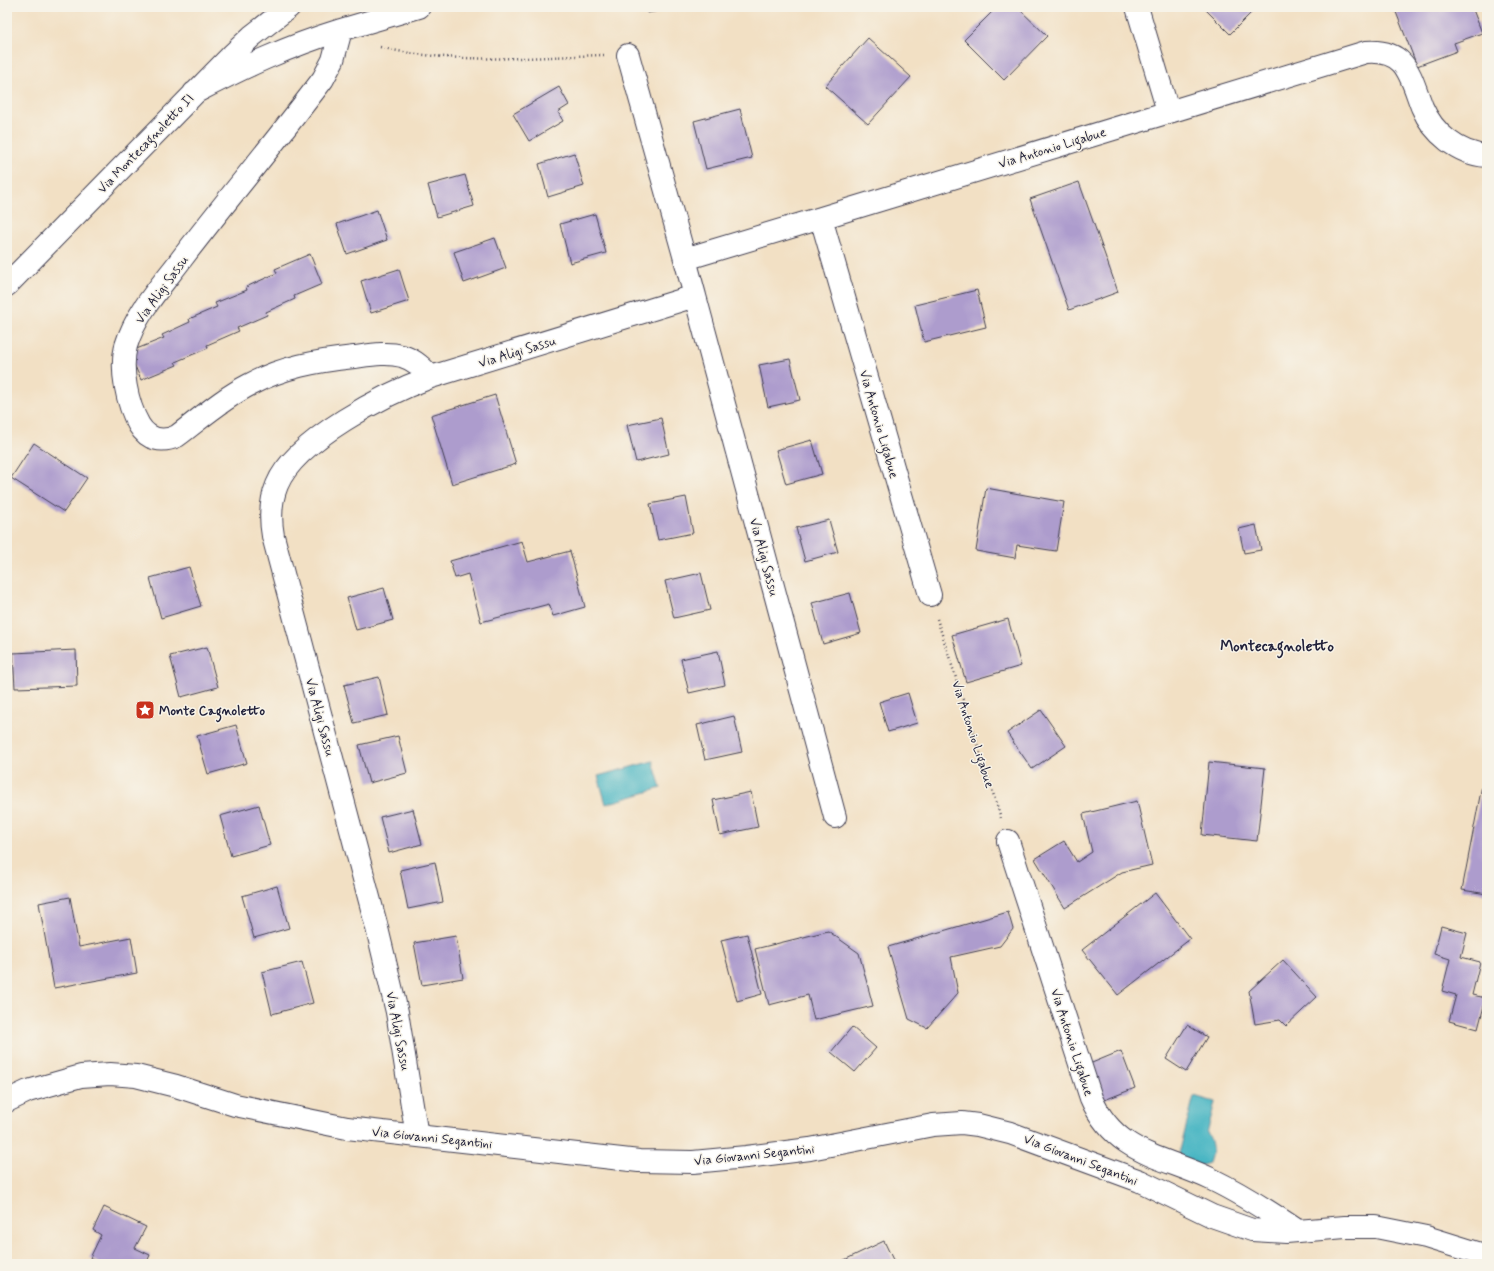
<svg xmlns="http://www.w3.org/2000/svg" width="1494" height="1271" viewBox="0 0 1494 1271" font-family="Mynerve,sans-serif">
	<rect width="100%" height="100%" fill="#f7f3e8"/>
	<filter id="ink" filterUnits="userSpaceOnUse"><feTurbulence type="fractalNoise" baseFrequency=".025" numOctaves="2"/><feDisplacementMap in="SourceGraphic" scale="8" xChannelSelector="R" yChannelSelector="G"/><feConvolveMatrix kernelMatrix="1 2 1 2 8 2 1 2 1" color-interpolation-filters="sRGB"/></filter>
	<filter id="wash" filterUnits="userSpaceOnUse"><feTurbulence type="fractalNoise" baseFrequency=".012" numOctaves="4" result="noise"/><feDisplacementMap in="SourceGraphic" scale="16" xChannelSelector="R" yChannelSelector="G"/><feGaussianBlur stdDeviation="0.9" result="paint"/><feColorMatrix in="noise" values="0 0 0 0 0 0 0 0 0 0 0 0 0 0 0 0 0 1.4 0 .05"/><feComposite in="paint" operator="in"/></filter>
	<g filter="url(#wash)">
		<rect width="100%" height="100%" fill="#f2e0c4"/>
		<path fill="#47b5c3" stroke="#346c7f" d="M653,761L661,788L606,804L598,776Z
			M1194,1096L1215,1102L1207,1133C1214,1144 1213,1151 1209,1163C1195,1168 1188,1166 1179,1154Z"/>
		<g id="blocks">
			<path fill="#ad9ccd" d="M646,7H678V8L647,13Z
				M997,7H1017L1047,36L1004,80L964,40Z
				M1203,7H1257L1230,34Z
				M1394,7H1450V9L1457,7H1472L1482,33L1454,43L1457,51L1417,66Z
				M868,38L911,77L868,124L825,86Z
				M559,87L569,105L558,112L563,121L529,141L513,114Z
				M740,109L752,158L706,169L694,121Z
				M574,153L584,186L548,197L539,164Z
				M465,175L474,206L437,217L428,185Z
				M1079,182L1118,292L1069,310L1030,199Z
				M377,210L387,240L347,254L337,224Z
				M595,214L606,253L570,263L560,224Z
				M495,238L506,268L464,283L454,252Z
				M310,254L322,284L294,296L295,299L266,312L267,315L237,328L239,331L207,345L208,348L175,362L177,365L141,380L129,352L164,338L162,335L190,322L189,319L217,307L215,303L247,290L246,287L277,273L275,269Z
				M399,269L409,301L371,313L361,281Z
				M977,290L986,327L924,342L915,305Z
				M790,359L800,400L768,407L759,365Z
				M495,395L516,464L452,484L431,415Z
				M661,418L669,454L636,462L627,425Z
				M812,440L822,474L786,484L776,450Z
				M34,443L87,478L64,512L11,478Z
				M986,488L1064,502L1056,551L1017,545L1015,558L976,551Z
				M686,497L693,533L658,540L650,504Z
				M829,520L838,552L805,561L796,528Z
				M1256,525L1261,550L1244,553L1239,529Z
				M522,541L528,562L570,551L585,607L553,616L549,604L481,622L468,574L455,578L450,561Z
				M189,567L201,606L161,618L150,578Z
				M701,573L710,610L674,618L665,581Z
				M384,588L393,620L356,630L347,598Z
				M850,593L861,633L823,644L812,603Z
				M1008,619L1021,666L966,682L952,635Z
				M207,647L218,687L181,697L170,656Z
				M76,650L77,686L15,688L13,653Z
				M718,651L725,685L689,693L681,659Z
				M379,677L388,715L354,723L344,685Z
				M908,693L917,723L888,732L879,702Z
				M1041,710L1066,746L1032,769L1007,733Z
				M734,716L742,752L705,760L697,725Z
				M236,725L247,763L208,774L197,736Z
				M398,736L407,773L369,783L359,745Z
				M1209,762L1265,768L1257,841L1202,835Z
				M1484,775H1487V894L1462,890Z
				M751,792L758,827L720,835L713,800Z
				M1137,801L1152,865L1122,872L1065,908L1035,859L1064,841L1077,862L1092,852L1083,814Z
				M259,805L270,845L231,856L220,816Z
				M413,809L422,844L389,853L380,817Z
				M435,862L443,902L408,909L400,870Z
				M277,886L289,928L254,938L242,896Z
				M1155,893L1190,939L1118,995L1082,950Z
				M70,897L79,947L131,937L137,973L54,988L39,903Z
				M1008,912L1013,929L1000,946L951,957L958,993L927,1028L909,1019L888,947Z
				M1441,926L1467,933L1461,957L1480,962L1472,995L1486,998L1478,1029L1449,1021L1456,995L1442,991L1450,959L1434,954Z
				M828,931L859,953L873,1006L814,1020L808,995L769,1005L755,949Z
				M747,934L762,994L737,1001L721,940Z
				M456,936L463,978L422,985L414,943Z
				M1283,960L1317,997L1286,1026L1280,1020L1255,1024L1249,991Z
				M302,962L313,1003L272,1014L262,972Z
				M1187,1025L1207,1037L1186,1072L1166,1059Z
				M852,1027L876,1048L855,1072L831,1052Z
				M1121,1051L1135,1088L1102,1101L1087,1065Z
				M104,1207L146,1227L135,1248L150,1255L146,1264H99V1263L90,1258L101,1235L93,1230Z
				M884,1241L895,1264H836Z"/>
		</g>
	</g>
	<g filter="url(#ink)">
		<use href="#blocks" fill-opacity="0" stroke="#413e50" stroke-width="1"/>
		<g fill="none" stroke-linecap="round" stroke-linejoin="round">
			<g stroke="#413e50" stroke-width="24">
				<path id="minor" d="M1137,7L1168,111
					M341,30L419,7
					M628,55L685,259
					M194,93C244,67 286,47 341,30L333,60L323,79C278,139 229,197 183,257C163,284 136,312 126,346C120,369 127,404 139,425C148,440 162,443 177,436C201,418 222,399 249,385C282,367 317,361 354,357C370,355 387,352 402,356C415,360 423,368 431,377
					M7,285L233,54L252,36L289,7
					M695,296L835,817
					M930,595L821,218L1366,52C1407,49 1410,76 1422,107C1433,133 1458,154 1487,156
					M1008,841L1091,1098C1115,1154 1162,1156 1211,1179C1242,1194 1270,1212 1298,1231
					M7,1101L28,1091L81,1076L110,1074L136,1076L176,1086L235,1105L347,1128L639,1161L693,1162L746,1157L810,1149L933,1125L962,1123L978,1125L1010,1133L1140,1181L1212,1216L1252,1230L1286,1232L1345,1227H1376L1426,1237L1487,1256
					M417,1136L397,1012L376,924L273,536C270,519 270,502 277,485C295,440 387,393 431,377L695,296L685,259L821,218"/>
			</g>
			<path stroke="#413e50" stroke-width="2.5" stroke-dasharray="1 3" stroke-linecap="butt" d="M380,47C452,65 530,57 604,55
				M937,619L1001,818"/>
			<use href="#minor" stroke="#fff" stroke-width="22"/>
		</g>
	</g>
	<defs>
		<g id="sight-square" transform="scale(1)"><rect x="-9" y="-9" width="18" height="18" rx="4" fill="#c8321e" stroke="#f7f3e8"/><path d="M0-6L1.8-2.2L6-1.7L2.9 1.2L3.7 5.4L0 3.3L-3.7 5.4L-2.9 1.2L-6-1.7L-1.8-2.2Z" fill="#fff"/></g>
	</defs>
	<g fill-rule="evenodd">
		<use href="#sight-square" x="145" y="710"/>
	</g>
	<g text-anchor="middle" stroke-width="3" stroke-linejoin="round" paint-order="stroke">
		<g font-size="13" fill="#22223b" stroke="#f7f3e8">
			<text transform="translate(145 143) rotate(-46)" y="5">Via Montecagnoletto II</text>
			<text transform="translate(1052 147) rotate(-17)" y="5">Via Antonio Ligabue</text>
			<text transform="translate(161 289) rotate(-54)" y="5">Via Aligi Sassu</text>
			<text transform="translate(517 351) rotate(-17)" y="5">Via Aligi Sassu</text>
			<text transform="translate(880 424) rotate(74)" y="5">Via Antonio Ligabue</text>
			<text transform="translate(765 557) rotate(75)" y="5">Via Aligi Sassu</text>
			<text transform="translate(321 717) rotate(75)" y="5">Via Aligi Sassu</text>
			<text transform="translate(974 734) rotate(72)" y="5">Via Antonio Ligabue</text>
			<text transform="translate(399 1031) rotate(79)" y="5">Via Aligi Sassu</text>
			<text transform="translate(1073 1042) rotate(72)" y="5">Via Antonio Ligabue</text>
			<text transform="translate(432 1137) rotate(6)" y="5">Via Giovanni Segantini</text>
			<text transform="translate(754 1154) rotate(-6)" y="5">Via Giovanni Segantini</text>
			<text transform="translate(1081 1159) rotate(21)" y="5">Via Giovanni Segantini</text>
		</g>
		<g font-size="13" font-weight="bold" fill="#22223b" stroke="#f7f3e8" text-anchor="start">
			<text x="159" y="715">Monte Cagnoletto</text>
		</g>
		<g font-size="15" font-weight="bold" fill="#22223b" stroke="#f7f3e8">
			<text x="1277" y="651">Montecagnoletto</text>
		</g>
	</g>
	<rect width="1494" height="1271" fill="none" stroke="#f7f3e8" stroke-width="24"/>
</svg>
